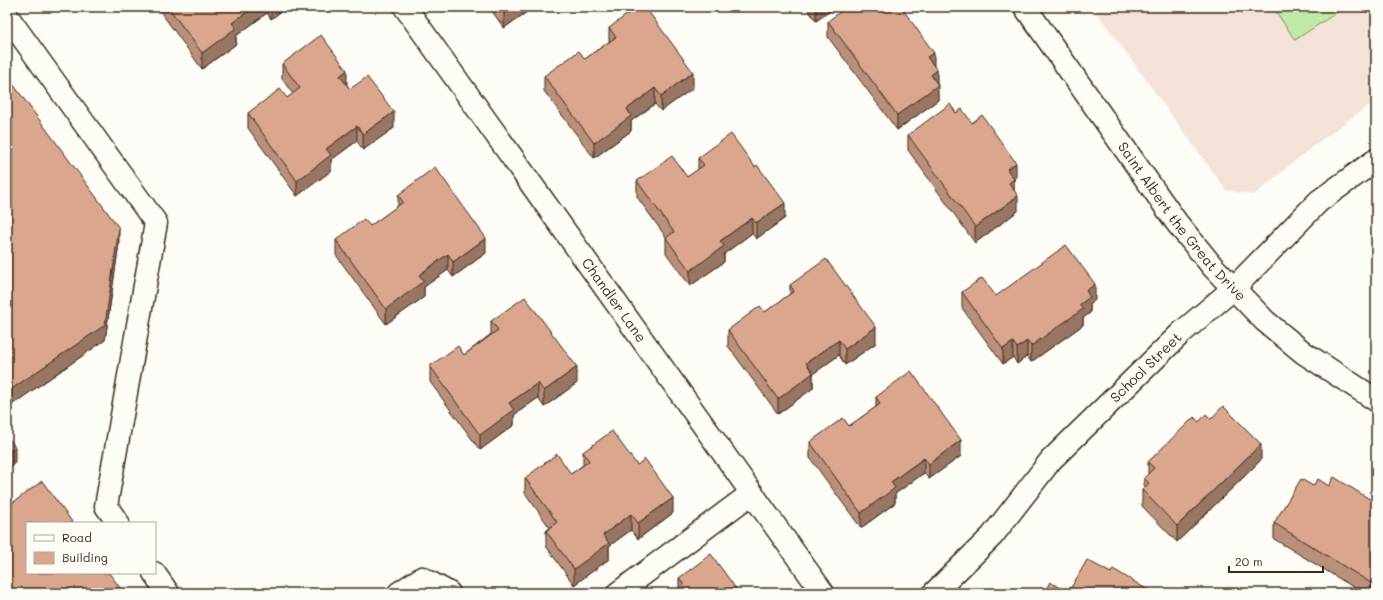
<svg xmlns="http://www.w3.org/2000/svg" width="1383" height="600" viewBox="0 0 1383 600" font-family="Mali,sans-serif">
	<rect width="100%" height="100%" fill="#fdfcf7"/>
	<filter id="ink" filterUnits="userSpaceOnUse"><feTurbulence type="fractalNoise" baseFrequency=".025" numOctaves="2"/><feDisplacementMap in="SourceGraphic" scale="8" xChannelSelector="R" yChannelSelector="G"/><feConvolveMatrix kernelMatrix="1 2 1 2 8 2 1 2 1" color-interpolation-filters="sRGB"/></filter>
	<g filter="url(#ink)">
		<path fill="#f2e2d8" d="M1093,7H1376V100L1313,146L1254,195L1226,190Z"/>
		<path fill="#c1eaa6" stroke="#7e8a62" d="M1273,7H1345L1295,40Z"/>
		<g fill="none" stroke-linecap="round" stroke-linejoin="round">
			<g stroke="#3b2a1e" stroke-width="25">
				<g id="minor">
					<path id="s1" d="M405,7L823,593"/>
					<path id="s2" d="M1025,7L1177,223L1213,267L1265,321L1304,353L1376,400"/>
					<path d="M7,16L156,223L106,506L118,523"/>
					<path d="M154,573L168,593"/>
					<path d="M399,593L422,578L449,593"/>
					<path d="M618,593L752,493"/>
					<path id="s3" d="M934,593L992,536L1051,460L1181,333L1233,289L1319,201L1376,160"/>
				</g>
			</g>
			<use href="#minor" stroke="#fdfcf7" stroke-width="22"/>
		</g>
		<path fill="#bb907a" stroke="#3b2a1e" d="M157,7H287L271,19L267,13L236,36V44L202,69Z
			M489,7H534L504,28Z
			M806,7H836L816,21Z
			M892,9L934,66L937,83L938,100L897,130L828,37V21Z
			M609,28L693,88L661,111L655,104L631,121V131L594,158L544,91V76L585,59L609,42Z
			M282,64L347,85L350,89L394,128L363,150L357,141L331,160V171L297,196L248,128V113L287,98L293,94L282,79Z
			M7,76L119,243L105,340L10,406L7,401Z
			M956,113L972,123L1016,178L1014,180V190L1018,211L975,243L908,150V135Z
			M698,158L785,218L756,239L752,233L724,254V262L690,286L666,253V237L637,197V181L687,177L698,170Z
			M398,195L486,253L453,277L448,270L424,287V297L386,324L336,255V240L370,226L398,206Z
			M790,285L876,343L845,365L839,355L813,374V388L778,414L728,346V330L765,312L790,294Z
			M962,292L996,296L1095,300L1090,304V313L1083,318V325L1031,362L1027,356L1017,364L1013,357L1003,364L962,308Z
			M491,321L577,383L544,407L538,398L514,415V425L480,450L430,382V366L464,355L491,334Z
			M876,397L961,456L929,479L924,473L895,494V503L861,528L810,458V442L849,426L876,407Z
			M1211,419L1261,460L1177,542L1142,506V490L1144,488V478L1148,474V462L1199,422Z
			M583,452L637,465L673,513L638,539L631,530L609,546V559L574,585L546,546V531L550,528L525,493V478L571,474L583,465Z
			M1313,486L1376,590L1374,593H1363L1274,539V523Z
			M679,578L739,593L679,589Z"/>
		<path fill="#997563" stroke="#3b2a1e" d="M254,7H267V13L236,36V44L202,69V53L232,23Z
			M271,7H287L271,19Z
			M513,7H534L504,28V13Z
			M816,7H836L816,21Z
			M934,53V68L927,57Z
			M347,70V86L340,76Z
			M937,70V86L938,85V100L897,130V115L931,75Z
			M693,72V88L661,111V96Z
			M655,88V104L631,121V131L594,158V143L627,109Z
			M394,112V128L363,150V134Z
			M357,126V141L331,160V171L297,196V181L326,149Z
			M1016,163V178L1014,180V194L1009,198L1007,169Z
			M1018,196V211L975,243V227Z
			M785,203V218L756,239V223Z
			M752,218V233L724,254V262L690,286V271L720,241Z
			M119,228V243L105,340L10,406V390Z
			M486,238V253L453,277V262Z
			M448,254V270L424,287V297L386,324V309L419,275Z
			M1095,284V300L1090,304V313L1083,318V325L1031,362V346L1086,291Z
			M876,327V343L845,365V349Z
			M839,340V355L813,374V388L778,414V399L806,363Z
			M1027,341V356L1017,364V348Z
			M1013,342V357L1003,364V349Z
			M577,367V383L544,407V391Z
			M538,383V398L514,415V425L480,450V435L509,403Z
			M961,440V456L929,479V464Z
			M1261,444V460L1177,542V526Z
			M15,447V463L7,469V453Z
			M924,458V473L895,494V503L861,528V513L891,482Z
			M673,498V513L638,539V523Z
			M631,514V530L609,546V559L574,585V569L603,535Z
			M1376,575V590L1374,593H1371V583Z"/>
		<path fill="#daa78e" stroke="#3b2a1e" d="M168,7H254L232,23L236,28L202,53Z
			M500,7H513L504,13Z
			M637,7H645L693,72L661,96L655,88L627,109L631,116L594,143L544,76L579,51L585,59L616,37L609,28Z
			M847,7H890L892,9L894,7H901L934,53L927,57L937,70L931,75L938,85L897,115L828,21Z
			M321,35L347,70L340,76L350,89L367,77L394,112L363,134L357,126L326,149L331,155L297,181L248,113L280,89L287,98L300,88L282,64Z
			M7,76L119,228L105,325L10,390L7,386Z
			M950,104L956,113L962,109L972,123L982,115L1016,163L1007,169L1014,179L1009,183L1018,196L975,227L908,135Z
			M731,134L755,167L757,165L785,203L756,223L752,218L720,241L724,246L690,271L666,238L674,232L637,181L672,156L687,177L704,165L698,158Z
			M435,167L486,238L453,262L448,254L419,275L424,281L386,309L336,240L364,219L370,226L403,202L398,195Z
			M1066,245L1095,284L1086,291L1090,297L1079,305L1083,309L1031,346L1027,341L1017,348L1013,342L1003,349L962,292L982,278L996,296Z
			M826,259L876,327L845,349L839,340L806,363L813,373L778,399L728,330L760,306L765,312L794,291L790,285Z
			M525,297L577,367L544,391L538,383L509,403L514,410L480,435L430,366L458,346L464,355L498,330L491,321Z
			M911,371L961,440L929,464L924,458L891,482L895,488L861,513L810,442L843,418L849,426L880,404L876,397Z
			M1223,406L1261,444L1177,526L1142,490L1149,483L1144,478L1154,468L1148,462L1194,417L1199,422L1206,414L1211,419Z
			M612,431L637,465L645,459L673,498L638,523L631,514L603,535L609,543L574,569L546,531L557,522L525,478L557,454L571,474L589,461L583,452Z
			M7,436L15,447L7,453Z
			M1334,477L1376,503V575L1371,583L1274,523L1301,479L1313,486L1318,479L1329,486Z
			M42,481L73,523H27V573H109L124,593H7V507Z
			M711,554L739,593H673L684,585L679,578Z
			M1087,560L1111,573L1113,569L1153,593H1044L1050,582L1068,593Z"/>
	</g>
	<g text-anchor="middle" stroke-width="3" stroke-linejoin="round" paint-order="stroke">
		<g font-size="14" fill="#3b2a1e" stroke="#fdfcf7">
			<text dy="5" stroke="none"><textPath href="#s2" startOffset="266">Saint Albert the Great Drive</textPath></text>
			<text dy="5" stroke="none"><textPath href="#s1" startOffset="360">Chandler Lane</textPath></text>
			<text dy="5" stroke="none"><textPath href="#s3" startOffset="310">School Street</textPath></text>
		</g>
	</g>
	<rect width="1383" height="600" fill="none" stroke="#fdfcf7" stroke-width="24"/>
	<rect x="12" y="12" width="1359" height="576" fill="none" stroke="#3b2a1e" stroke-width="1.5" filter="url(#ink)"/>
	<rect x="26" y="522" width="130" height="52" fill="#fdfcf7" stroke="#afa8a0"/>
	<rect x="34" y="535" width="20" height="6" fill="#fdfcf7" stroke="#afa8a0"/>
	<text x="62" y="542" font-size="12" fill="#3b2a1e">Road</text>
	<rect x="34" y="552" width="20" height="12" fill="#daa78e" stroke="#afa8a0"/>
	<text x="62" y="562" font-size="12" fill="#3b2a1e">Building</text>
	<path d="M1229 566v6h94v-6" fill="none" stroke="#3b2a1e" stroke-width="2"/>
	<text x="1235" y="566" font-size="12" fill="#3b2a1e" stroke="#fdfcf7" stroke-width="3" paint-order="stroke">20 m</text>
</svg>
